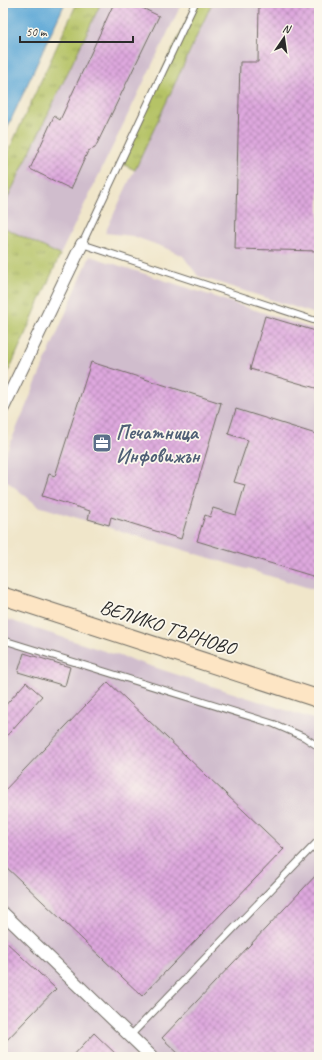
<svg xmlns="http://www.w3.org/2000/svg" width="322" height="1060" viewBox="0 0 322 1060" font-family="Caveat,sans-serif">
	<defs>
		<pattern id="grass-tufts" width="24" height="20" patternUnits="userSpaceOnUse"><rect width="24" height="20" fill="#b5c366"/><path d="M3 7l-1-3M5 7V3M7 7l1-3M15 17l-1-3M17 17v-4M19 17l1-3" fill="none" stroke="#939f54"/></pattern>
		<pattern id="building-cross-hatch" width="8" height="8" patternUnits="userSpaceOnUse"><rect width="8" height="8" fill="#dea8de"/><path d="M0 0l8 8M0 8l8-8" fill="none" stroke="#b489b4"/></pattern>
	</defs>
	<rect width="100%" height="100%" fill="#fbf7ec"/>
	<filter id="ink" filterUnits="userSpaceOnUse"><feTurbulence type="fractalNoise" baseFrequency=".025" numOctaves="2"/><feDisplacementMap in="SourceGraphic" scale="8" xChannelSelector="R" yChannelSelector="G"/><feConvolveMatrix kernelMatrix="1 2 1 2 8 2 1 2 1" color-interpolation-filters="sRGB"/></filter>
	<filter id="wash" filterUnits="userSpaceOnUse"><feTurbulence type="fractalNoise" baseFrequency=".012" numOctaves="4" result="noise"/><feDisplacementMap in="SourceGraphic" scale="16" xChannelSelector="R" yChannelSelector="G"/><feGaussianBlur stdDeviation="0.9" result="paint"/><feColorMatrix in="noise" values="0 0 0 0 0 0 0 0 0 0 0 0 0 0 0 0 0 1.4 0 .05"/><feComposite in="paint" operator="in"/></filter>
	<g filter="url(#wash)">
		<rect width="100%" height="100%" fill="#f0e6ca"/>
		<path fill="#d0bdcd" d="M101,3H182L60,255L3,227V208Z
			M212,3H319V315L198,276L183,256L163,247L133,236L105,233Z
			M90,256L319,331V591L38,506L3,478V460Z
			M3,618L319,721V1057H3Z"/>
		<path fill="url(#grass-tufts)" stroke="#707748" d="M77,3H101L3,208V163Z
			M195,3H212L135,170L119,162Z
			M3,227L60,255L3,384Z"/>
		<path fill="#5ea9d7" stroke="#446a81" d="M3,3H65L3,137Z"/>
		<g id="blocks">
			<path fill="url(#building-cross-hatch)" d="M114,3H132L159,16L95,148L88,151L71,189L30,169L54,116L60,120Z
				M259,3H319V251L235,249L240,62H258Z
				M265,316L319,332V389L250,369Z
				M91,362L221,403L181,539L111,517L109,525L88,519L90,511L42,496L49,474L55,476Z
				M236,409L319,435V578L197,541L205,515L210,517L213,508L236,515L245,485L234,482L248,440L228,434Z
				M24,653L70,667L65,686L18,672Z
				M3,662L7,666L3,671Z
				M26,682L42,696L3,740V708Z
				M108,682L284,849L142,996L3,864V792Z
				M319,872V1057H182L162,1038Z
				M3,939L56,989L3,1044Z
				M94,1033L119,1057H72Z"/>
		</g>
	</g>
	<g filter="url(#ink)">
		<use href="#blocks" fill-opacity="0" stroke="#706c63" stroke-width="1"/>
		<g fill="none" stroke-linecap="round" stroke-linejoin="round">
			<g stroke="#706c63" stroke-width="8">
				<path id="lane" d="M195,3L82,244L319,322
					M3,640L274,724L304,737L319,747
					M130,1036L319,840"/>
			</g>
			<g stroke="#706c63" stroke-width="14">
				<path id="street" d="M3,408L82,244
					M3,913L152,1057"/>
			</g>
			<g stroke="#706c63" stroke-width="19">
				<path id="secondary" d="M3,596L319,699"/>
			</g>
			<use href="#lane" stroke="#fff" stroke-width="6"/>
			<use href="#street" stroke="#fff" stroke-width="12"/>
			<use href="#secondary" stroke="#fde5c4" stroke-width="17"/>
		</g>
	</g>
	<defs>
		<g id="office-square" transform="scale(1)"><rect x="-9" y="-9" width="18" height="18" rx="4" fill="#5c6f8a" stroke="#fbf7ec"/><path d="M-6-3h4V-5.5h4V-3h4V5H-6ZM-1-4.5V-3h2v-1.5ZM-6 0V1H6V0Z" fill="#fff"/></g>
	</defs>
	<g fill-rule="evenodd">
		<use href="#office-square" x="102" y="443"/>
	</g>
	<g text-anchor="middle" stroke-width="3.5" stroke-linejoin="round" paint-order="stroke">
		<g font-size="20" font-weight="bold" fill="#4e5e75" stroke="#fbf7ec" text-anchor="start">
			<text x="116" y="439">Печатница<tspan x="116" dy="23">Инфовижън</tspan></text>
		</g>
		<g font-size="20" fill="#2b2b2b" stroke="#fbf7ec">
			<text transform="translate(168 627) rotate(18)" y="7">ВЕЛИКО ТЪРНОВО</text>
		</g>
	</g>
	<rect width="322" height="1060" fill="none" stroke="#fbf7ec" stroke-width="16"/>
	<g transform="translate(284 38) rotate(13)" stroke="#fbf7ec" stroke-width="3" paint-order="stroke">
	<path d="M0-3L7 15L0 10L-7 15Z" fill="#2b2b2b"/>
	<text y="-6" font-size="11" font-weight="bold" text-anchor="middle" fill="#2b2b2b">N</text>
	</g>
	<path d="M20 36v6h113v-6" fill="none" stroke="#2b2b2b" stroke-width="2"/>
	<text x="26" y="36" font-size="12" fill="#2b2b2b" stroke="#fbf7ec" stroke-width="3" paint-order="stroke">50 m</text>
</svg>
